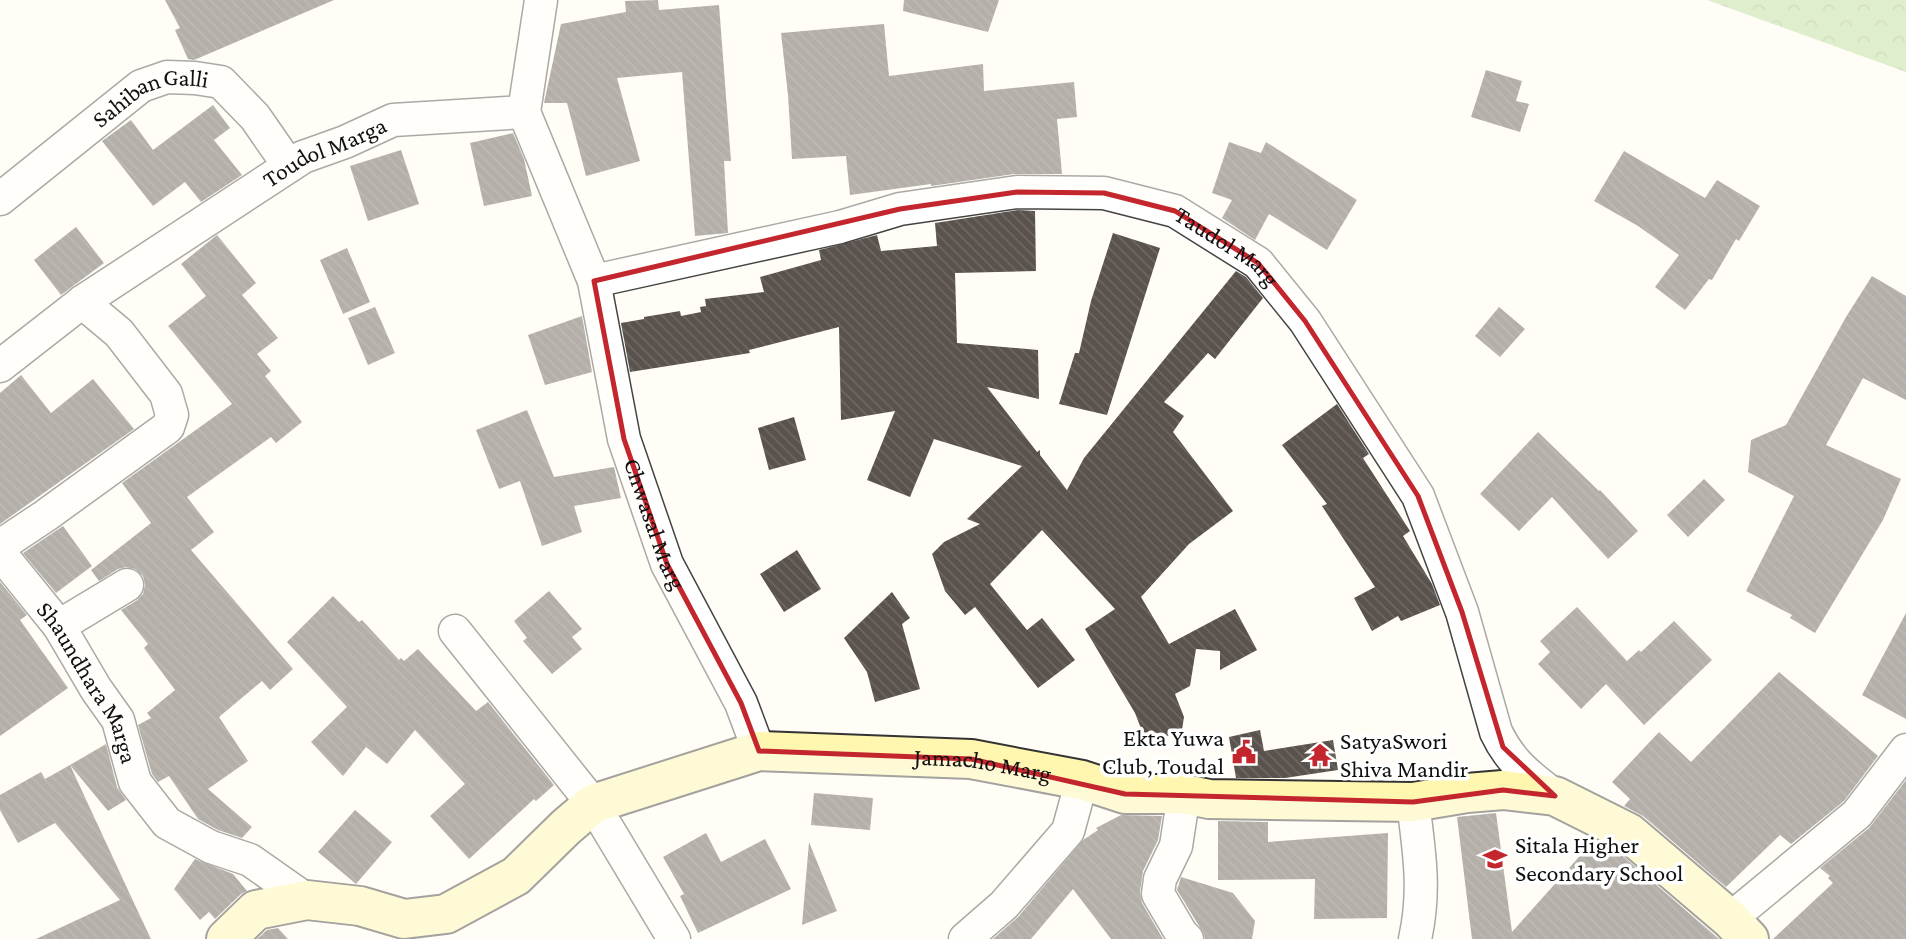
<svg xmlns="http://www.w3.org/2000/svg" width="1906" height="939" viewBox="0 0 1906 939" font-family="'Crimson Pro',serif">
	<defs>
		<pattern id="forest-crowns" width="20" height="18" patternUnits="userSpaceOnUse" patternTransform="scale(1.75)"><rect width="20" height="18" fill="#b9dc9c"/><path d="M2 6a3 3 0 1 1 6 0M12 15a3 3 0 1 1 6 0" fill="none" stroke="#9ebc85"/></pattern>
		<pattern id="building-back-hatch" width="6" height="6" patternUnits="userSpaceOnUse" patternTransform="scale(1.75)"><rect width="6" height="6" fill="#5a524d"/><path d="M-1 5l2 2M0 0l6 6M5-1l2 2" fill="none" stroke="#6d6662"/></pattern>
	</defs>
	<rect width="100%" height="100%" fill="#fffdf5"/>
	<path fill="url(#forest-crowns)" d="M1707,0H1906V72Z"/>
	<path fill="url(#building-back-hatch)" d="M165,0H334L194,60L188,59L175,30L180,28Z
		M658,0L659,10L719,5L731,161H724L728,233L695,236L682,72L617,78L640,161L586,176L567,103H544L561,24L626,12L625,1Z
		M904,0H999L988,32L903,11Z
		M884,24L889,76L983,64L984,91L1074,82L1077,117L1057,119L1062,174H1014L931,186V184L850,195L846,156L792,159L788,95L781,33Z
		M1486,70L1522,81L1516,101L1529,104L1520,132L1471,117Z
		M213,105L230,128L214,140L242,175L201,202L185,182L153,206L102,141L131,120L153,150Z
		M513,133L524,159L532,196L484,206L470,143Z
		M1229,142L1261,153L1266,142L1357,200L1327,250L1269,214L1255,240L1222,218L1232,200L1212,193Z
		M401,150L419,204L368,221L350,166Z
		M1624,151L1705,198L1717,180L1760,206L1739,241L1736,239L1712,280L1709,279L1685,310L1655,287L1679,255L1638,226L1594,201Z
		M1018,210L1035,211L1036,271L955,273L957,343L1038,350L1039,399L987,387L1037,452L1040,450V455L1067,490L1084,458L1236,271L1246,277L1263,298L1215,359L1208,353L1164,402L1184,416L1173,432L1233,511L1189,544L1141,597L1169,644L1235,609L1257,650L1220,670V651L1196,649L1190,686L1175,694L1184,717L1182,730L1147,744L1135,713L1085,629L1115,609L1042,530L990,584L1027,630L1042,618L1075,660L1038,688L975,607L965,615L945,591L932,554L944,542L980,524L967,519L1022,466L934,439L910,497L867,480L895,411L841,420L839,327L749,350L750,353L630,372L621,323L644,319V317L680,311L681,316L701,312L700,307L706,306L705,299L764,292L760,277L821,260L819,250L877,235L881,251L937,246L935,223Z
		M76,227L104,263L61,295L34,260Z
		M1113,233L1160,248L1107,415L1059,404L1075,353H1079L1091,301Z
		M217,235L256,283L242,295L278,338L257,354L271,371L265,376L302,422L276,443L271,437L187,497L214,532L191,550L293,669L270,690L262,681L219,717L248,761L208,789L252,827L242,838L218,830L198,819L169,776L158,782L152,774L138,725L151,718L147,713L175,690L144,648L148,644L121,610L136,601L143,594L145,585L143,576L135,569L126,567L118,569L99,581L91,570L151,523L122,483L232,404L168,326L206,296L181,264Z
		M347,248L370,302L343,314L320,260Z
		M1872,276L1906,296V400L1863,378L1826,445L1901,479L1883,520L1815,633L1790,618L1792,615L1746,591L1794,496L1748,472L1751,440L1786,425L1846,317Z
		M375,307L395,353L368,365L348,318Z
		M1499,307L1525,329L1500,357L1475,336Z
		M582,316L592,372L545,385L528,335Z
		M21,375L51,413L93,379L134,429L0,524V393Z
		M1337,404L1369,454L1363,458L1410,531L1403,536L1432,584L1440,605L1401,621L1398,616L1372,631L1354,598L1375,587L1322,506L1327,504L1282,445Z
		M527,410L554,477L614,467L621,498L574,506L582,532L542,546L520,481L499,489L476,430Z
		M794,417L806,460L769,470L758,428Z
		M1538,432L1599,491L1600,490L1638,531L1608,559L1552,497L1519,531L1480,494Z
		M1704,479L1725,500L1688,537L1667,515Z
		M63,526L92,566L56,593L23,553Z
		M797,550L821,589L784,612L760,574Z
		M0,582L27,615L20,620L68,688L0,736Z
		M549,591L582,629L572,637L582,649L552,674L523,641L527,638L514,621Z
		M892,592L910,618L902,624L920,689L875,702L867,672L844,638Z
		M333,596L359,622L362,620L399,660L401,658L404,661L418,649L476,711L488,702L554,785L536,801L534,799L469,859L430,816L465,784L415,730L387,764L366,747L343,776L311,742L347,707L287,642Z
		M1577,607L1627,661L1639,650L1641,652L1674,621L1712,660L1644,725L1606,684L1581,709L1538,664L1550,652L1540,641Z
		M1906,613V719L1862,695Z
		M1779,672L1878,756L1844,801L1791,844L1780,835L1726,887L1643,816L1624,806L1630,799L1612,782L1659,732L1691,762Z
		M1260,730L1264,751L1333,740L1338,770L1285,778H1236L1229,737Z
		M106,744L117,787L126,800L108,811L70,765Z
		M70,765L134,903L151,939H36L120,900L55,823L18,843L0,810V795L41,772L45,779Z
		M1906,780V939H1773L1833,883L1828,878L1830,876L1820,868L1869,828Z
		M814,793L873,798L870,830L811,825Z
		M355,810L392,842L356,884L318,852Z
		M1496,813L1512,932L1594,840L1617,851L1719,939H1472L1457,817Z
		M1121,815L1162,816L1158,840L1143,871L1140,892L1142,903L1163,939H1111L1073,889L1031,939H993L1018,917L1083,840L1098,830L1096,828Z
		M1218,821L1268,822V842L1388,833L1387,918L1314,919L1315,879L1218,880Z
		M706,833L721,862L765,839L791,889L698,933L680,896L684,894L663,857Z
		M809,842L837,911L802,925Z
		M195,859L233,874L247,891L241,894L215,919L209,912L200,920L174,889Z
		M1181,877L1233,893L1255,921L1252,939H1205L1204,934L1177,890Z
		M278,928L288,939H257L267,930Z"/>
	<g fill="none" stroke-linecap="round" stroke-linejoin="round">
		<g stroke="#444" stroke-width="35">
			<g id="street">
				<path id="s1" d="M524,112L594,281L624,439L667,564L741,703L759,751"/>
				<path d="M524,112L541,0"/>
				<path id="s2" d="M0,199L141,86L167,77L195,78L221,82L255,117L289,166"/>
				<path id="s3" d="M594,281L840,227L900,209L1017,192L1104,193L1175,211L1258,263L1305,321L1418,496L1462,612L1496,732C1510,762 1529,776 1555,796"/>
				<path id="s4" d="M0,366L82,302L303,157L345,142L393,120L524,112"/>
				<path d="M0,546L45,516L168,427L172,415L166,394L119,333L82,302"/>
				<path id="s5" d="M0,553L59,626L96,689L118,720L135,782L167,823L211,847L250,860L307,900"/>
				<path d="M59,626L127,585"/>
				<path d="M455,631L593,804L674,939"/>
				<path d="M1184,794L1176,846L1160,879L1158,894L1181,933L1187,939"/>
				<path d="M1413,802C1419,851 1426,890 1415,939"/>
				<path d="M1730,919L1857,814L1906,750"/>
				<path d="M965,939L1004,905L1068,831L1082,780"/>
			</g>
		</g>
		<g stroke="#333" stroke-width="42">
			<g id="secondary">
				<path id="s6" d="M226,939L256,910L307,900L360,906L404,919L446,914L516,876L566,827L593,804L759,751L971,759L1082,780L1125,794H1184L1209,799L1413,802L1467,793L1503,790L1555,796L1629,833L1730,919L1749,939"/>
			</g>
		</g>
		<use href="#street" stroke="#fff" stroke-width="32"/>
		<use href="#secondary" stroke="#fff6b0" stroke-width="38"/>
	</g>
	<path d="M0 0H1906V939H0ZM1017,192L1104,193L1175,211L1258,263L1305,321L1418,496L1462,612L1503,747L1555,796L1503,790L1413,802L1125,794L971,759L759,751L741,703L667,564L624,439L594,281L900,209Z" fill="#fffdf5" fill-opacity=".55" fill-rule="evenodd"/>
	<path fill="none" stroke="#c4262e" stroke-width="5" stroke-linejoin="round" d="M1017,192L1104,193L1175,211L1258,263L1305,321L1418,496L1462,612L1503,747L1555,796L1503,790L1413,802L1125,794L971,759L759,751L741,703L667,564L624,439L594,281L900,209Z"/>
	<defs>
		<g id="civic-bare" transform="scale(1.89)"><path d="M-.6-6.5H3V-4.5H.6V-3L4-1V1h2V6H-6V1h2V-1L-.6-3ZM-1.2 2.5V6h2.4V2.5Z" fill="#c4262e" stroke="#fff" stroke-width="2.5" paint-order="stroke"/></g>
		<g id="temple-bare" transform="scale(1.89)"><path d="M0-6L5-2H3V0L6.5 2.5H4V6H1.5V3h-3V6H-4V2.5H-6.5L-3 0V-2H-5Z" fill="#c4262e" stroke="#fff" stroke-width="2.5" paint-order="stroke"/></g>
		<g id="school-bare" transform="scale(1.89)"><path d="M0-5L7-2L0 1L-7-2ZM-4 1L0 2.5L4 1V4Q0 6-4 4Z" fill="#c4262e" stroke="#fff" stroke-width="2.5" paint-order="stroke"/></g>
	</defs>
	<g fill-rule="evenodd">
		<use href="#civic-bare" x="1244" y="752"/>
		<use href="#temple-bare" x="1320" y="755"/>
		<use href="#school-bare" x="1495" y="859"/>
	</g>
	<g text-anchor="middle" stroke-width="7" stroke-linejoin="round" paint-order="stroke">
		<g font-size="24" fill="#111" stroke="#fff">
			<text dy="8" stroke="none"><textPath href="#s2" startOffset="186">Sahiban Galli</textPath></text>
			<text dy="8" stroke="none"><textPath href="#s4" startOffset="390">Toudol Marga</textPath></text>
			<text dy="8" stroke="none"><textPath href="#s3" startOffset="656">Taudol Marg</textPath></text>
			<text dy="8" stroke="none"><textPath href="#s1" startOffset="434">Chwasal Marg</textPath></text>
			<text dy="8" stroke="none"><textPath href="#s5" startOffset="158">Shaundhara Marga</textPath></text>
			<text dy="8" stroke="none"><textPath href="#s6" startOffset="819">Jamacho Marg</textPath></text>
		</g>
		<g font-size="24" fill="#111" stroke="#fff" text-anchor="start">
			<text x="1224" y="746" text-anchor="end">Ekta Yuwa<tspan x="1224" dy="28">Club, Toudal</tspan></text>
			<text x="1340" y="749">SatyaSwori<tspan x="1340" dy="28">Shiva Mandir</tspan></text>
			<text x="1515" y="853">Sitala Higher<tspan x="1515" dy="28">Secondary School</tspan></text>
		</g>
	</g>
</svg>
